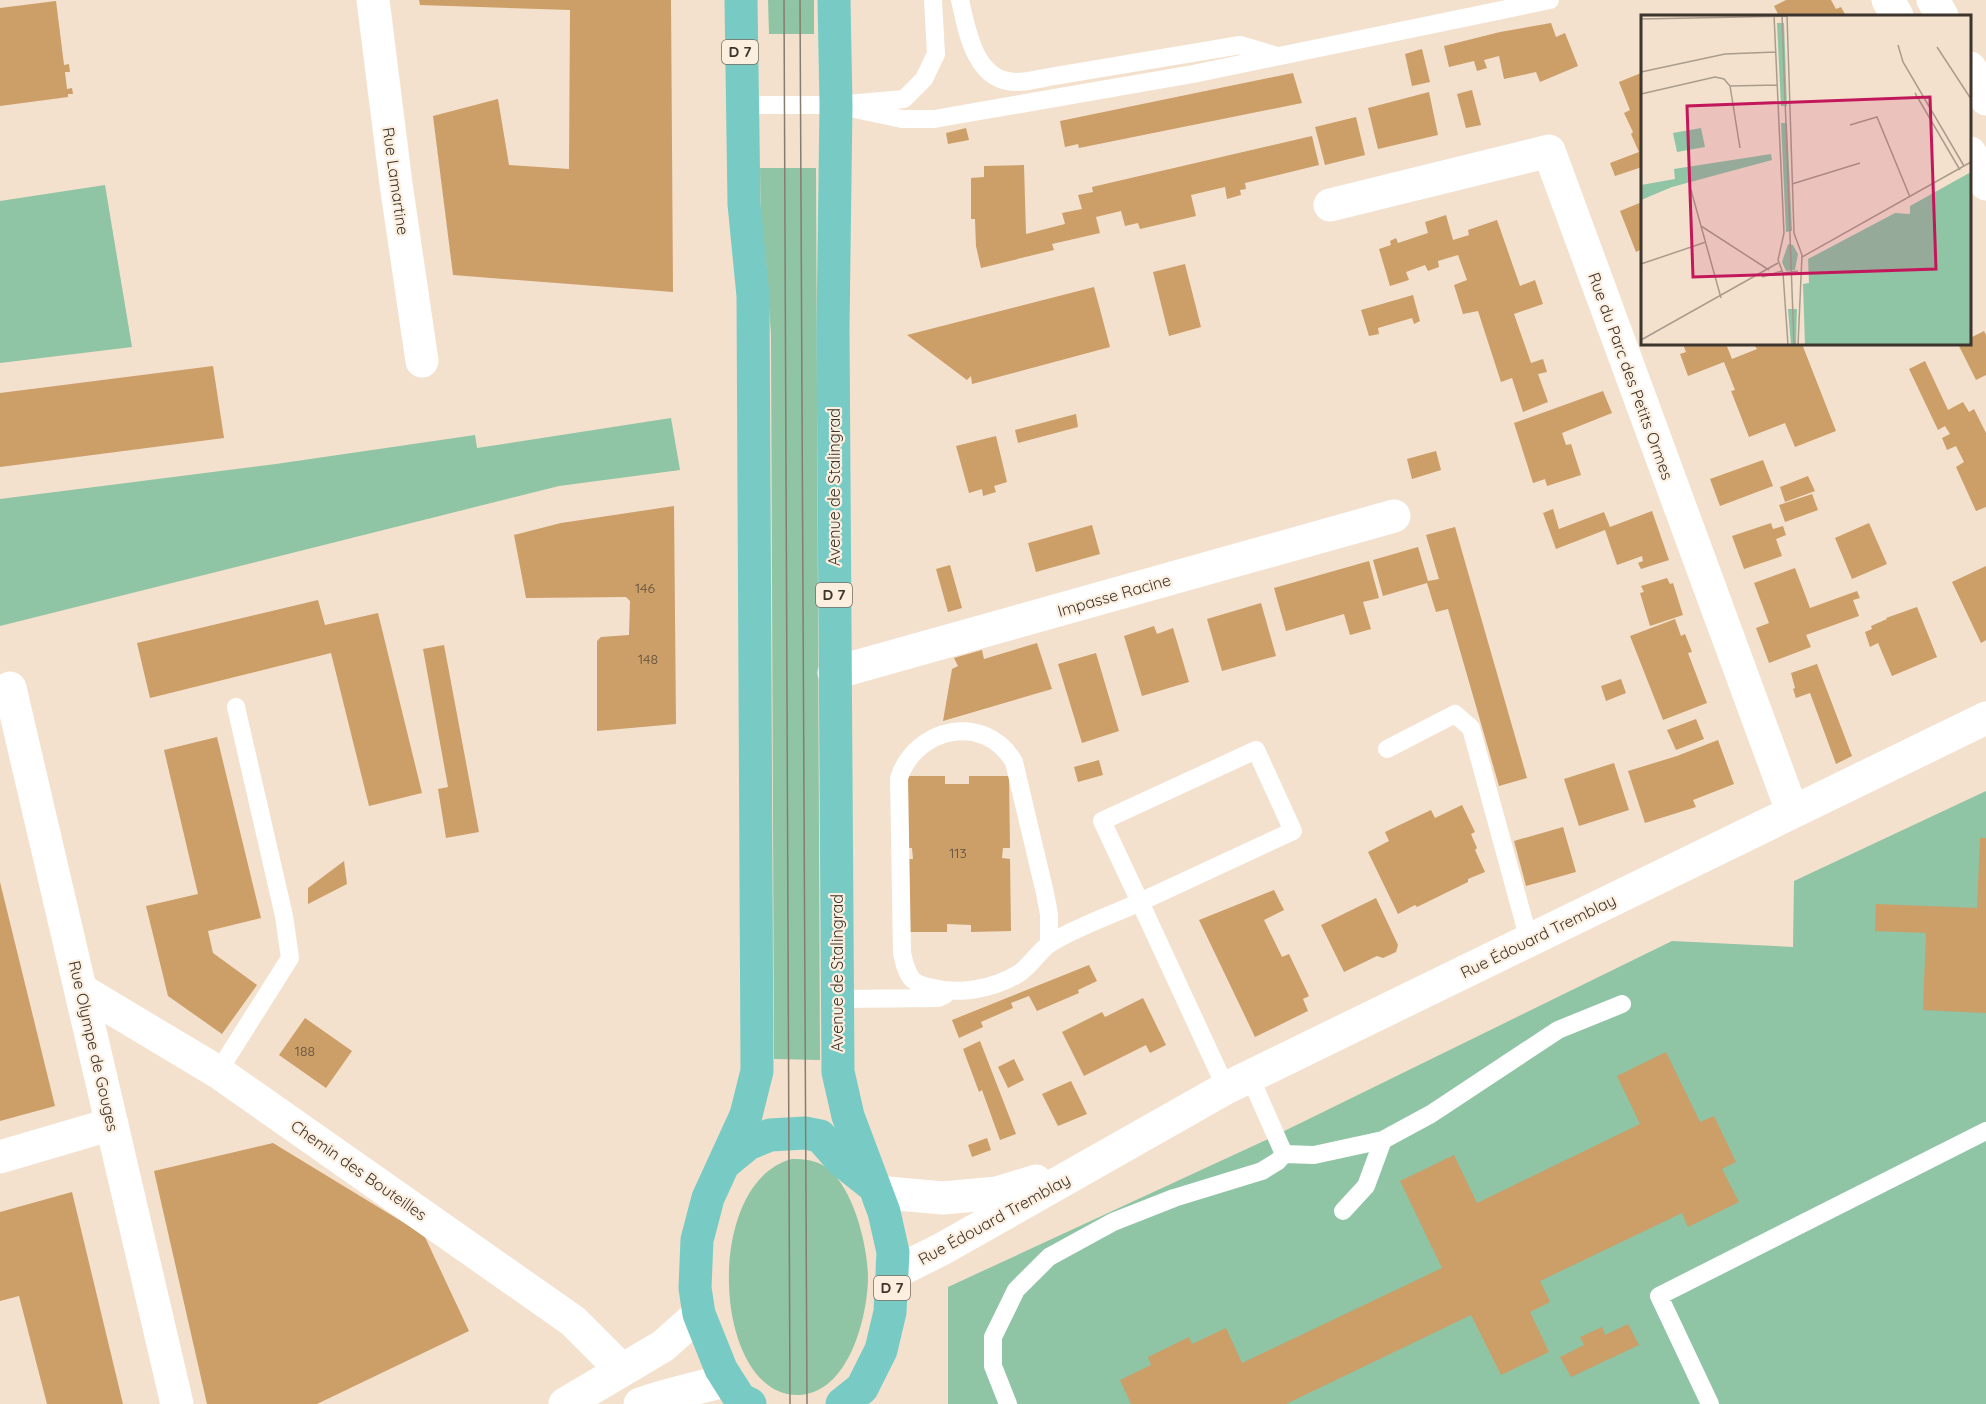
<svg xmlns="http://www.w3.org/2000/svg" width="1986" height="1404" viewBox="0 0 1986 1404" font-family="Quicksand,sans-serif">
	<rect width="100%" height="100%" fill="#f3e1cd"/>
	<path fill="#8fc4a5" d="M768,0H814V34H769Z
		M760,168H816L820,1060L774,1059L771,335L766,262L761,230Z
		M105,185L132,347L0,363V201Z
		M671,418L680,470L559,486L0,626V499L276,464L475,435L477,448Z
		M1986,791V1404H948V1287L1266,1140L1672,941L1793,947L1794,881Z
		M792,1159C804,1159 817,1160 827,1168C854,1189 867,1244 868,1276C868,1316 849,1394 798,1395C712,1396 702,1182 792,1159Z"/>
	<path fill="#cc9e68" d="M419,0H671L673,292L453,275L433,116L498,99L509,165L569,169L570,10L420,5Z
		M1786,0H1831L1836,9L1841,7L1846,16H1779L1774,6Z
		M56,1L64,65L69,64L70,72H65L67,89L72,88L73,94H68V97L0,106V8Z
		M1551,23L1556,37L1565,33L1578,66L1540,82L1536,72L1504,79L1499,56L1484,60L1487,68L1477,71L1474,61L1449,67L1444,46L1500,32Z
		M1422,49L1430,82L1412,86L1405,54Z
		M1293,73L1302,103L1079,148L1078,144L1065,147L1060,121Z
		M1641,73L1642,167L1615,176L1610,163L1639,152L1631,134L1633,132L1624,113L1630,110L1619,82Z
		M1472,90L1481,125L1466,128L1457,94Z
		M1429,92L1438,135L1378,149L1368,108Z
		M1356,117L1365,155L1325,165L1315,127Z
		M966,128L969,140L948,144L946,133Z
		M1312,136L1319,165L1245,183L1246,189L1240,190L1241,195L1227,199L1225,187L1191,195L1196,216L1140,229L1138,223L1125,226L1121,211L1096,217L1100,233L1052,244L1054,250L981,268L976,246L975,219H971V178L984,177V166L1024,165L1026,234L1065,224L1062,213L1082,209L1078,195L1093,192L1092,187Z
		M1642,202V249L1636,252L1620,211Z
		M1446,215L1453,240L1469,235L1468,230L1497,220L1520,286L1535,280L1543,304L1514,314L1531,363L1543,359L1547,372L1538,374L1548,402L1523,412L1512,378L1501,382L1478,311L1463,314L1454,285L1467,280L1458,255L1438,261L1439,267L1428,271L1425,265L1406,272L1409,280L1390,286L1379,249L1391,245L1390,241L1396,238L1398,243L1428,233L1425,222Z
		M1185,264L1201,327L1169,336L1153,272Z
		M1094,287L1110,347L972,384L971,376L967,380L907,335Z
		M1413,295L1420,321L1414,324L1412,318L1378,328L1379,334L1369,336L1361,310Z
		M1984,331L1986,335V375L1976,380L1958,344H1970V338Z
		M1683,344H1726L1732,359L1757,349L1755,346L1761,344H1802L1836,431L1795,447L1785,423L1749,437L1731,391L1735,390L1724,362L1688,376L1680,354L1686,352Z
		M1925,361L1948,410L1963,402L1969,412L1974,409L1986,433V507L1976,511L1956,467L1964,462L1956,446L1947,450L1942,438L1950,434L1945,426L1938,430L1909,369Z
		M213,366L224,438L0,467V393Z
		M1603,391L1612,413L1562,433L1566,445L1571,444L1581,475L1547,486L1545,479L1533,483L1514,423Z
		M1076,414L1078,427L1018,443L1015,430Z
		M996,436L1007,482L994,486L996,492L983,496L982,489L969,493L956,446Z
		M1436,451L1441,470L1412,479L1407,459Z
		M1763,460L1773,486L1720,506L1710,479Z
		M1808,476L1815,491L1785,502L1780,487Z
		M1812,494L1818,510L1785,522L1779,505Z
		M674,506L676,724L597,731V641L601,637L629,635L630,601L626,597L526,598L514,535L561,523Z
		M1553,509L1559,529L1604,512L1610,527L1652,511L1669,560L1641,569L1638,563L1643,561L1642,556L1617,565L1605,530L1556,549L1543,513Z
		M1771,523L1773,529L1783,526L1786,535L1776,539L1782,556L1744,569L1732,536Z
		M1869,523L1887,564L1852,579L1835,538Z
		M1092,525L1100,554L1036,572L1028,543Z
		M1455,527L1527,778L1499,786L1448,609L1436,612L1427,583L1383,596L1373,560L1418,547L1428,581L1439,579L1426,535Z
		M1369,561L1379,598L1363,602L1371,629L1350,635L1344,614L1286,631L1274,588Z
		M950,565L962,608L948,612L936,569Z
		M1986,566V640L1981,643L1952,582Z
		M1795,568L1810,608L1857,591L1860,598L1853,600L1859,616L1806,635L1811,647L1769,663L1756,628L1769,623L1754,583Z
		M1667,578L1670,584L1673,583L1683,615L1650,626L1640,593L1644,592L1641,586Z
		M318,600L325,625L378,613L422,793L369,806L331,653L150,698L137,643Z
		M1261,603L1276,656L1222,671L1207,619Z
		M1917,607L1937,657L1892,676L1878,643L1870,647L1865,632L1872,629L1871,626L1887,619L1886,618Z
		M1675,619L1681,636L1685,634L1692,652L1688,653L1707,703L1663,720L1630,636Z
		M1154,626L1157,634L1173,628L1189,682L1142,696L1124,636Z
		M1037,643L1052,689L943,721L952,669L958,666L954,658L982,650L984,659Z
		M444,645L479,832L446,838L438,789L448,787L423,649Z
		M1096,653L1119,731L1082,743L1058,664Z
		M1817,664L1852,756L1836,764L1810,693L1796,698L1793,689L1795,688L1791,673Z
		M1621,679L1626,693L1606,701L1601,686Z
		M1696,719L1704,739L1676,750L1667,730Z
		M217,737L261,918L208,931L213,953L257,985L222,1034L168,996L146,906L198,894L164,750Z
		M1718,740L1734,784L1693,800L1696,807L1645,823L1628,771L1677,756Z
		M1099,760L1103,775L1078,782L1074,767Z
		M1614,763L1629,810L1579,826L1564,779Z
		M904,776H945V784H969V776H1009L1010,848H1003L1002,858L1010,859L1011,931L971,932V925L947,924V932H907L906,859H913L912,848H905Z
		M1462,805L1475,832L1471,834L1477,848L1475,850L1485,872L1468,879V882L1417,907L1415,905L1398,914L1368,852L1389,841L1385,832L1431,810L1435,818Z
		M1563,827L1576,872L1526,886L1514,841Z
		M1980,838H1986V1013L1923,1010L1926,933L1875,931L1876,904L1977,908Z
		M344,861L347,884L308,904V888Z
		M0,882L55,1106L0,1121Z
		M1274,890L1284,910L1264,920L1282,957L1289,954L1309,996L1303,999L1308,1011L1255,1037L1199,920Z
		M1376,898L1398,945L1396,952L1383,958L1377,956L1344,972L1321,925Z
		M1089,965L1097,981L1078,990L1079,993L1037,1011L1029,996L1016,1001L1011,1003L1013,1008L981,1022L983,1027L959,1038L952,1020Z
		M1143,998L1166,1045L1150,1053L1146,1045L1084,1076L1062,1032L1102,1012L1105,1017Z
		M305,1018L352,1051L326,1088L279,1055Z
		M980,1041L1016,1134L1000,1140L982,1090L979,1092L963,1049Z
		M1666,1052L1700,1122L1714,1116L1736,1162L1722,1169L1739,1202L1688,1227L1682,1213L1540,1281L1550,1302L1530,1312L1549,1352L1501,1375L1471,1315L1286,1404H1131L1120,1380L1151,1365L1148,1357L1189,1337L1192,1344L1226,1328L1242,1363L1442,1268L1400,1181L1454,1155L1477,1203L1640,1124L1617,1076Z
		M1014,1059L1024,1080L1008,1088L998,1067Z
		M1071,1081L1087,1114L1058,1126L1042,1094Z
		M987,1138L991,1150L972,1157L968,1145Z
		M273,1143L424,1235L469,1331L317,1404H207L154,1171Z
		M72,1192L123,1404H47L19,1296L0,1301V1212Z
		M1628,1324L1639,1345L1571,1377L1560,1357L1584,1345L1580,1337L1602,1327L1605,1335Z"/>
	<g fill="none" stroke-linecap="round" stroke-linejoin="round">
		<path stroke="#fff" stroke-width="18" d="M960,0C967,31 975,82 1016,82C1027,82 1038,79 1049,77L1240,45L1277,56
			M741,105H836L904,99L924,79L936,54L933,0
			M836,105L902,119H934L1193,74L1550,0
			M1387,749L1455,714L1471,728L1529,940
			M1256,750L1293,831L1140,902L1102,821Z
			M1049,943V914L1045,893L1014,762C985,712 916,727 899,778L902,953C904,962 906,972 912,979C916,984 922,985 928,987C958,995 991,990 1018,974C1031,966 1039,950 1051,943C1076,927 1112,915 1140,902L1226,1088
			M837,999L938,998L945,995
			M218,1072L290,958L284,916L236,707
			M1284,1154L1314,1155L1383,1140L1431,1114L1558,1030L1622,1004
			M1343,1211L1366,1186L1383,1140
			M1008,1404L993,1366V1337L1016,1290L1049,1257L1113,1222L1174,1198L1262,1171L1278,1161L1284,1154L1250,1077
			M1710,1404L1659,1296L1986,1131"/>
		<path stroke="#fff" stroke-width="33" d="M373,0L396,184L422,361
			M1888,0L1897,16
			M1933,0L1942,16
			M1970,68L1986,99
			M1970,153L1986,184
			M1330,205L1549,151L1792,811
			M834,673L1394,516
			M10,688L177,1404
			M81,990L218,1072L573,1321L622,1370
			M0,1157L112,1124
			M876,1192L943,1198L997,1193L1036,1181
			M892,1274L942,1249L1226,1088L1986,718
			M565,1404L663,1346L699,1314
			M640,1404C668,1394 698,1388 728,1380"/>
		<path stroke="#77cbc4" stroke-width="33" d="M741,0L744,204L753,296L757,1071L746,1115L708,1198L697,1240L695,1288L699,1314L721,1369L740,1399L750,1404
			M834,0L836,105L833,328L838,1072L848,1116L884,1212L893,1252L890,1312L881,1350L862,1388L842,1404
			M726,1162L748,1144L770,1135L805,1133L820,1136L842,1161L871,1184"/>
		<path stroke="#877c6f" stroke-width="1.5" d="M784,0L790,1404
			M800,0L807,1404"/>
	</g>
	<g text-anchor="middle" stroke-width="4.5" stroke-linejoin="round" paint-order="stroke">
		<g font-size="14" fill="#604f3c">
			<text x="645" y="593">146</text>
			<text x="648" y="664">148</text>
			<text x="958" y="858">113</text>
			<text x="305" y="1056">188</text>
		</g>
		<g fill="#fdefdf" stroke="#766d62" stroke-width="1.5">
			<rect x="722" y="40" width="36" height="24" rx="4.5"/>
			<rect x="816" y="583" width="36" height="24" rx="4.5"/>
			<rect x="874" y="1276" width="36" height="24" rx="4.5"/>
		</g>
		<g font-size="15" font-weight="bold" fill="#3c352d">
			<text x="740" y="57">D 7</text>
			<text x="834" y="600">D 7</text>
			<text x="892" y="1293">D 7</text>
		</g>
		<g font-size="16" fill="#3c352d" stroke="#fdefdf">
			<text transform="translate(396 181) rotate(82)" y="6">Rue Lamartine</text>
			<text transform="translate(1631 376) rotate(70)" y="6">Rue du Parc des Petits Ormes</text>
			<text transform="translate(834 487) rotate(-90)" y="6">Avenue de Stalingrad</text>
			<text transform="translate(1114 595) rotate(-16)" y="6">Impasse Racine</text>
			<text transform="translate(1538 936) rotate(-26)" y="6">Rue Édouard Tremblay</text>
			<text transform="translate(837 973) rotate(-90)" y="6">Avenue de Stalingrad</text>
			<text transform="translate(94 1046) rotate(77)" y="6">Rue Olympe de Gouges</text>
			<text transform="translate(359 1170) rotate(35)" y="6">Chemin des Bouteilles</text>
			<text transform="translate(994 1219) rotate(-29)" y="6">Rue Édouard Tremblay</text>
		</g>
	</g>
	<g transform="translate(1641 15)">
		<rect width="330" height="330" fill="#f3e1cd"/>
		<path d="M136,8H143L146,91H140ZM140,108H146L151,216L145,217ZM60,113L64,132L36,137L32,118ZM130,139L131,145L31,172L0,185V170L34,164L33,154ZM330,157V330H164L162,269L168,268L167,244L254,198L269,199V191ZM147,229L152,230L157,239L154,255L145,256L141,247ZM147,294H156L155,330H150Z" fill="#8fc4a5"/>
		<path fill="none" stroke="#aa9c8d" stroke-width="1.5" d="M133,0L143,218L137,245L142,258L157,256M141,0L153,330M146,0L153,218L161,240L157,330M0,4L146,1M257,30L262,47L323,151M296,32L330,84M0,57L84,39L135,37M89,71L136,70M274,78L319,155M0,79L74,62L83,64L89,71L99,133M209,110L236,102L269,182M151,169L219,148M50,175L80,283M60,211L128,255M161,242L330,147M0,249L65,227M142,258L147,330M121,262L141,256M0,325L137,248"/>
		<path fill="#c2185b" fill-opacity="0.15" stroke="#c2185b" stroke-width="3" d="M289,82L295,254L52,262L46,91Z"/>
		<rect width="330" height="330" fill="none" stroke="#3c352d" stroke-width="3"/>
	</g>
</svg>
